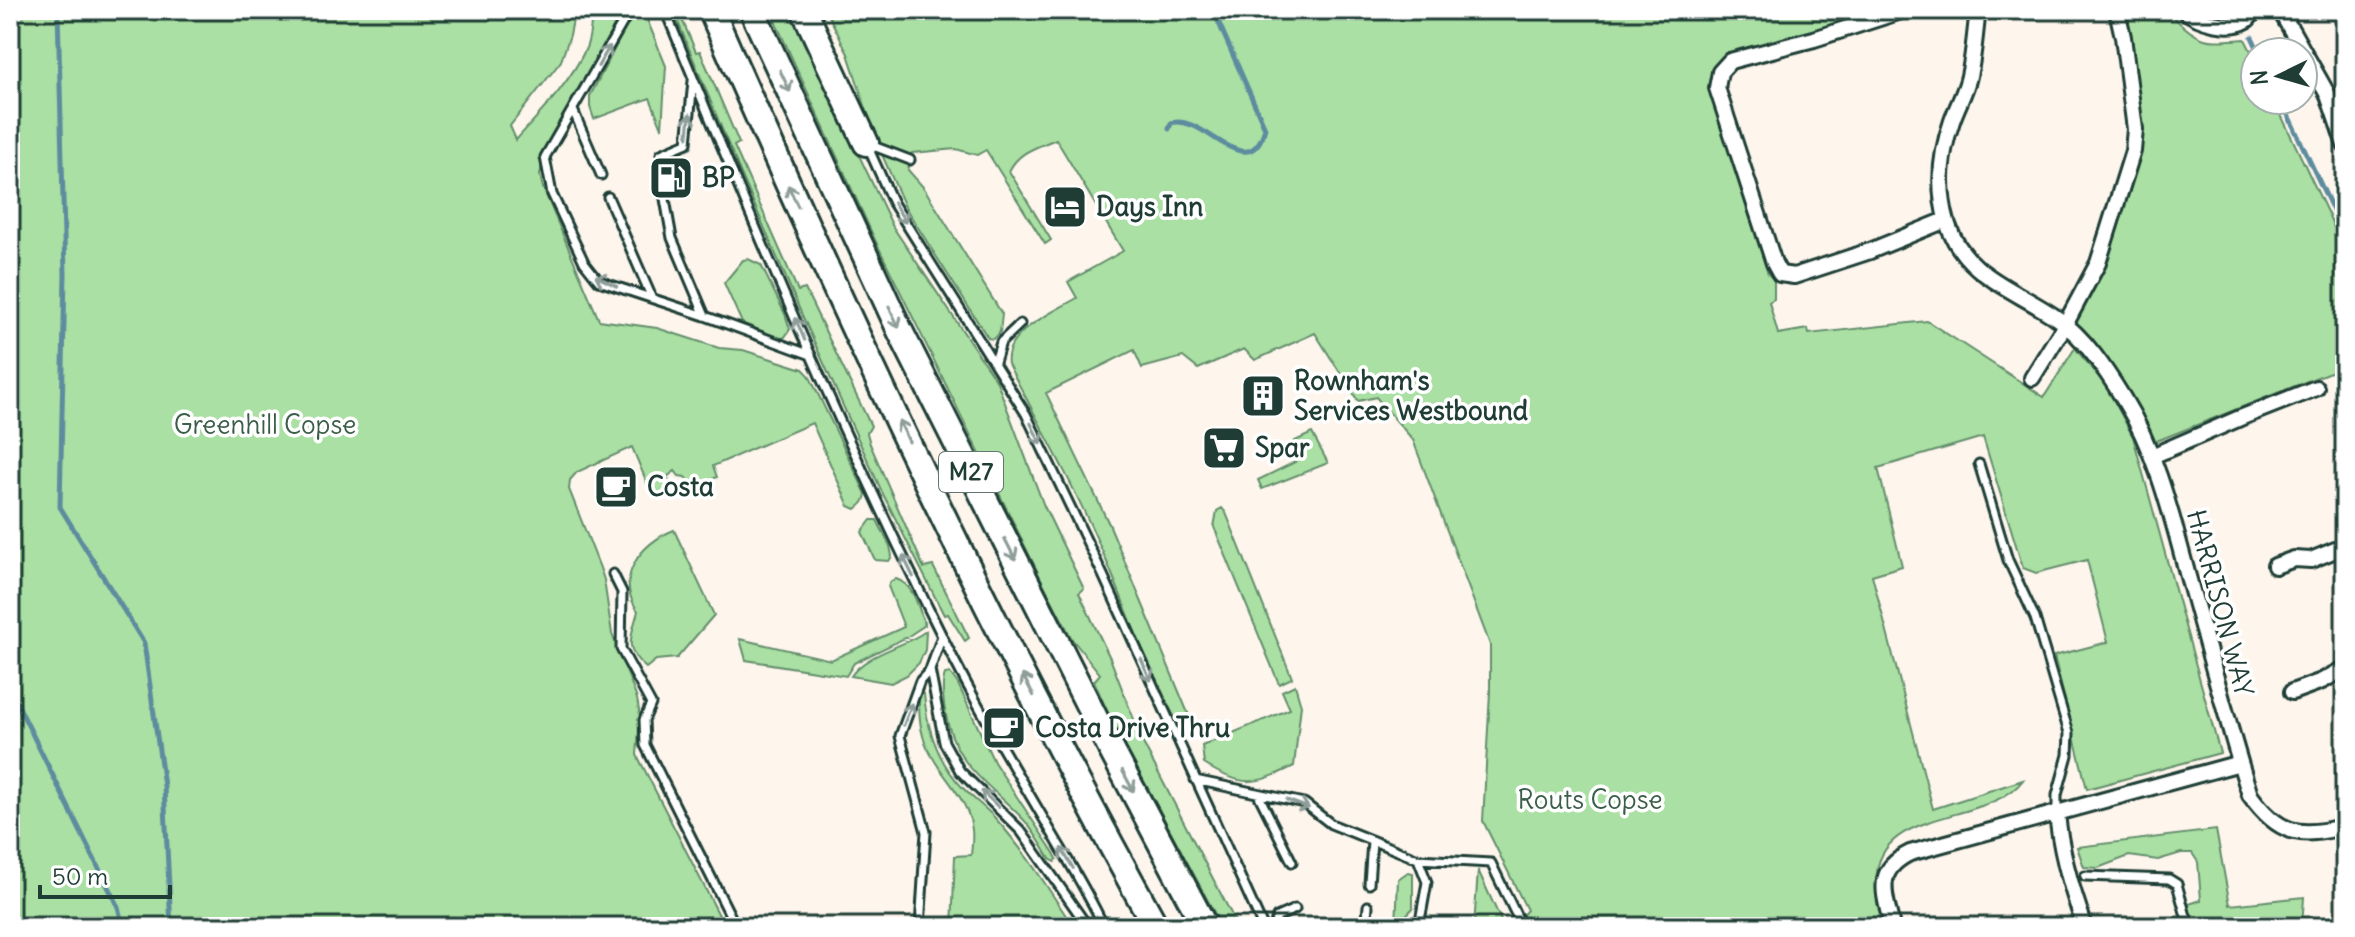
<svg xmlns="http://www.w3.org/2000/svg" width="2355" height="937" viewBox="0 0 2355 937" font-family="Delius,sans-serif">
	<rect width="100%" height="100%" fill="#fef5ed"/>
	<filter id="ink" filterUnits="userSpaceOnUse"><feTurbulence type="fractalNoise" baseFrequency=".0125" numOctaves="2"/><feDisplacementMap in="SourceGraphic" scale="16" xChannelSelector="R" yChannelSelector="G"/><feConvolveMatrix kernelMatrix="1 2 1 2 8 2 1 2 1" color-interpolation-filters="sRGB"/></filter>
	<g filter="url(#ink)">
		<path fill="#aae0a3" stroke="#648e6c" stroke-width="2" d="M10,10H575L570,35L561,61L510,126L516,140C541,112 570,83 586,48C591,36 591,23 592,10H623L545,150L540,175L543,188L599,320L657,328L719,348L743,350L803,369L809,375L866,494C865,502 862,504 856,509L849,506L812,423L713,466L717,477L705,483L692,484L685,477L679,476L675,471L667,477L672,485L668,497L662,499L658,492L652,495L632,447L577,472L570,480L569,489L600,568L604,580L612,634L637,699L640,716L637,755L725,927H10Z
			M640,10L644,12L666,66L662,128L650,98L594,119L590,107V96L632,15L636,11Z
			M673,10H678L696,52L700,51L739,143L734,146L798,291L805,289L871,426L867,433L870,444L924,568L933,566L969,638L965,641L948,614L944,615L882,492L802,315L729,146Z
			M770,10H790L893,227L997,382L1044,506L1084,589L1079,593L1110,658L1144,745L1238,927H1222L1111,720L1094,681L1100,674L1072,639L1043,583L875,240Z
			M826,10H1880L1728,57L1712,72L1710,90L1768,274L1774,280V299L1769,302L1778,334L1808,329L1809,334L1927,321L2044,397L2075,348L2107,387L2133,437L2220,753L2087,789L2054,656L2108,642L2087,560L2036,573L2023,568L1983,437L1878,468L1902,566L1872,575L1933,809L2023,780C1991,824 1885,807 1877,872C1875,890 1882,909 1885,927H1512L1527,910L1483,821L1490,692V645L1413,440L1376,397L1358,401L1315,333L1255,360L1244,349L1198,369L1183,357L1142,368L1134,350L1046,393L1110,526L1190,718L1178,723C1145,667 1126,603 1099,544C1072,482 1039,423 1008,364C1003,332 1054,312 1077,298L1068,282L1123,251L1056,139C1036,148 1019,151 1009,171L1051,240L1045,244L986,150L977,155L956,149L912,153L908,170L924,188L1002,314L1000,332L993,339L988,338L905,207L879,148L848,54Z
			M2122,10H2165C2201,41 2197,43 2245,39L2255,59V100H2274L2345,250V377L2330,372L2325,374L2154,442L2115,375L2090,337L2074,324L2105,266L2140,154V132Z
			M748,259L761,265L785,314L790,329L785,337L780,339L742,323L724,283L743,260Z
			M1312,433L1328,463L1262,489L1258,480L1295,462L1298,457L1291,443Z
			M1222,508L1226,513L1292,678L1279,684L1214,527L1217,511Z
			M871,520H877L890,546L892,556L889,561L875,560L862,532Z
			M674,530L714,615L677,658L656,660L646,668C623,649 631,637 638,611C614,577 641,543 674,530Z
			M896,579C915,585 918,608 925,625L907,637L854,663L846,676L746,660L740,639L831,660L904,627L888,586L891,581Z
			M926,631L925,650L919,663L907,675L891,683L851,676C865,654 904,647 926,631Z
			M950,673L958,684L994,762L1054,853L1057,859L1055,862L1050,859C1042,845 1033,829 1022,818C985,780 955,767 945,711C943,699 941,685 945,674Z
			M1295,685L1301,705L1294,766C1256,785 1242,788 1204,764L1202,746L1290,709L1282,691Z
			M919,693L924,694C927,730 938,762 963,788C973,799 985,807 995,818C1024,850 1047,886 1070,922L1077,927H952L955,856L971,855C972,846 973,838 972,830C969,796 936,773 925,742C919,726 919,710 919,693Z
			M2216,830L2230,905L2304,897L2302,927H2285L2282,922L2279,927H2215C2205,920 2195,919 2187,910L2189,904L2201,900L2198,862L2192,853H2181L2158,860L2129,856L2098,868L2084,867L2077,847Z
			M1478,870L1504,927H1474Z
			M1408,872L1413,873V908L1396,926L1398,879Z"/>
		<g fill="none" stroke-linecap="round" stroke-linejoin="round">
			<path stroke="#5d8c9f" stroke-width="5" d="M58,10L65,274L60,507L144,643L164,786L171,927
				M2252,37L2259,52
				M2281,100L2345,236
				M1169,129L1171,123C1203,112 1249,188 1265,128L1218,21
				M10,689L118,907L123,927"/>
			<g stroke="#1f3d34" stroke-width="13">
				<path id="lane" d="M630,10L545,157L552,194L584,262L599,281L705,316L811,355
					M665,10C752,221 840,432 942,636C973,699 1009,760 1045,821C1065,856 1087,890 1104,927
					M573,110L601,175
					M868,144L910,160
					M867,145L893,203L1026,414L1103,575L1263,927
					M661,154L687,143L693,81
					M608,197L652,298
					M665,199L672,238L705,316
					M995,362L1001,342L1020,324
					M1979,464L2008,560L2035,618L2069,733L2068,755L2057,795V812
					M613,574L622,592L621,649L651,704L644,720L645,745L736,927
					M930,670L944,742L960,771L1021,831L1088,927
					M1195,780L1304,803L1331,824L1418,859L1427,882L1420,921L1415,927
					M1258,794L1292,862
					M1418,859L1491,863L1522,927
					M2085,876L2169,879L2177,884L2189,927
					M1369,884L1372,841
					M920,927L926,832L900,736L920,681L930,670L942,636
					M1274,927L1277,917L1295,909
					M1366,927L1368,906"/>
			</g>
			<g stroke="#1f3d34" stroke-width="20">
				<path id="street" d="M1904,10L1814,39L1730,61L1720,72L1717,88L1774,263L1780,274L1794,276L1870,251L1946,220
					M1978,10C1975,32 1974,54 1969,76C1966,91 1957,106 1952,121C1940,155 1937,187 1947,222C1964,277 2016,289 2058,319C2085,338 2106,370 2123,398C2156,451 2171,513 2187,573C2208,647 2227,722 2250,795C2278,834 2299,839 2345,826
					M2184,10C2199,21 2228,31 2247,20C2250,17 2253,13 2256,10
					M2280,10L2328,95L2345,145
					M2032,378L2065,325L2098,263L2133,151L2135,129L2123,37L2117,10
					M2152,456L2240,418L2316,388
					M2275,566L2294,559L2311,560L2345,546
					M2292,692L2322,681L2345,668
					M2057,812C2060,851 2072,891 2085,927
					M1892,927C1885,894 1873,871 1910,853L2240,763"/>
			</g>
			<g stroke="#1f3d34" stroke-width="30">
				<path id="highway" d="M711,10C847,321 991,630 1156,927
					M752,10L901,333L1103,734L1205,927
					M804,10L866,143"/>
			</g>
			<use href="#lane" stroke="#fff" stroke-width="7"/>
			<use href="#street" stroke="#fff" stroke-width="14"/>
			<use href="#highway" stroke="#fff" stroke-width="24"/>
		</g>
		<defs><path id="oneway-shaft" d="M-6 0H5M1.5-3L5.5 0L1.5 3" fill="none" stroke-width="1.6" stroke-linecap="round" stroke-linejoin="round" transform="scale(2)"/></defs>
		<g stroke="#8f9e9a">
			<use href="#oneway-shaft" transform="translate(604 56) rotate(-60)"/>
			<use href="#oneway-shaft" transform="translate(785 81) rotate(65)"/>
			<use href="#oneway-shaft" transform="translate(689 125) rotate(-84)"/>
			<use href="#oneway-shaft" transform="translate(793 196) rotate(-115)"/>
			<use href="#oneway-shaft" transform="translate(900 213) rotate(58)"/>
			<use href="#oneway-shaft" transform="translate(606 281) rotate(-153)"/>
			<use href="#oneway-shaft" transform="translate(894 317) rotate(65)"/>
			<use href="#oneway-shaft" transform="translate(800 329) rotate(-113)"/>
			<use href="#oneway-shaft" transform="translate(904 431) rotate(-115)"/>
			<use href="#oneway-shaft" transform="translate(1036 434) rotate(64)"/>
			<use href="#oneway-shaft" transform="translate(1010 549) rotate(63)"/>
			<use href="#oneway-shaft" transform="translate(908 566) rotate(-116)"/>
			<use href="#oneway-shaft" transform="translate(1146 670) rotate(66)"/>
			<use href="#oneway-shaft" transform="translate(1028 685) rotate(-118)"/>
			<use href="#oneway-shaft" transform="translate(908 714) rotate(-69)"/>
			<use href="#oneway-shaft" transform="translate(1128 781) rotate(62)"/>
			<use href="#oneway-shaft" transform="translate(990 799) rotate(-136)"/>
			<use href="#oneway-shaft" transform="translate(1298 804) rotate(20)"/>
			<use href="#oneway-shaft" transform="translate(1067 858) rotate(-121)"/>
		</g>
	</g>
	<defs>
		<g id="fuel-square" transform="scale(2.3)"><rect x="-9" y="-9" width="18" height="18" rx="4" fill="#1f3d34" stroke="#fff"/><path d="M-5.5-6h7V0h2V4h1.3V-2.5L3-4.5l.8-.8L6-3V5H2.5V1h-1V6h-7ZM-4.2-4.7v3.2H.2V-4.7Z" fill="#fff"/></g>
		<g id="hotel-square" transform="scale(2.3)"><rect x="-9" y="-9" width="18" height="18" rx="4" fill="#1f3d34" stroke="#fff"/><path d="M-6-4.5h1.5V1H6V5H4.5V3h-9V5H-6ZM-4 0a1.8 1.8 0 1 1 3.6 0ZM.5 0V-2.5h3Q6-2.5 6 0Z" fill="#fff"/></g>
		<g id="building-square" transform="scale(2.3)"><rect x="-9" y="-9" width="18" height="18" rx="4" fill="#1f3d34" stroke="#fff"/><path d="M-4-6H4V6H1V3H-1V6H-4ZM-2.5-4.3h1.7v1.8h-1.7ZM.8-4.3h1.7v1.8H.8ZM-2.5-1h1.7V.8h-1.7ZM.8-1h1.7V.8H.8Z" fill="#fff"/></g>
		<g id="supermarket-square" transform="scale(2.3)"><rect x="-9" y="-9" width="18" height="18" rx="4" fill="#1f3d34" stroke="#fff"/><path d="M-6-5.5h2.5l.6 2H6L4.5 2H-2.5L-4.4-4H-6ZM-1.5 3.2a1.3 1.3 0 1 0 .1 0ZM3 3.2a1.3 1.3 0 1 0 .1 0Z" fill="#fff"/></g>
		<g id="cafe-square" transform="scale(2.3)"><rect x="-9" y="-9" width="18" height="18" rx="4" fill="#1f3d34" stroke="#fff"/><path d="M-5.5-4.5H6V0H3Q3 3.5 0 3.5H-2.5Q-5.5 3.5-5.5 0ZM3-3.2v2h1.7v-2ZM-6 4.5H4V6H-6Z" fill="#fff"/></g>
	</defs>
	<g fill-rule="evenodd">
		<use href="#fuel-square" x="671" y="178"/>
		<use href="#hotel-square" x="1065" y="207"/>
		<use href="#building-square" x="1263" y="396"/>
		<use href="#supermarket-square" x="1224" y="448"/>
		<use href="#cafe-square" x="616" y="487"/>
		<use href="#cafe-square" x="1004" y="728"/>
	</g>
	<g text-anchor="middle" stroke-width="7" stroke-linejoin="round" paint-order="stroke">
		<rect fill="#fff" stroke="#627771" stroke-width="2" x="939" y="452" width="64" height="40" rx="6"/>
		<g font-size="24" font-weight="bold" fill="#1f3d34">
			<text x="971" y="480">M27</text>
		</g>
		<g font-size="26" font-weight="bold" fill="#1f3d34" stroke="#fff" text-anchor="start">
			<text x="702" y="187">BP</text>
			<text x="1096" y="216">Days Inn</text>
			<text x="1294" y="390">Rownham's<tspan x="1294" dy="30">Services Westbound</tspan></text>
			<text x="1255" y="457">Spar</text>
			<text x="647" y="496">Costa</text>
			<text x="1035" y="737">Costa Drive Thru</text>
		</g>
		<g font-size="26" fill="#3b5e4a" stroke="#fff">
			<text x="265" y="434">Greenhill Copse</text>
			<text x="1590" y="809">Routs Copse</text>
		</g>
		<g font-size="26" fill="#1f3d34" stroke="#fff">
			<text transform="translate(2220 603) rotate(75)" y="9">HARRISON WAY</text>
		</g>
	</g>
	<rect width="2355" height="937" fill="none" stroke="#fff" stroke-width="40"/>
	<rect x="20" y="20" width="2315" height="897" fill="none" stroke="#1f3d34" stroke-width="3" filter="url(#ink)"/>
	<g transform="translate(2279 76) rotate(265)"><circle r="38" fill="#ffffff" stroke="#a5b1ae" stroke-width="2"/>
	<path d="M0-6L14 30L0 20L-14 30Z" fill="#1f3d34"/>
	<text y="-12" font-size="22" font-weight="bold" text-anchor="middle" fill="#1f3d34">N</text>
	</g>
	<path d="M40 885v12h130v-12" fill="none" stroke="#1f3d34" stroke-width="4"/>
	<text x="52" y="885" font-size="24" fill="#1f3d34" stroke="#ffffff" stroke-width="6" paint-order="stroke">50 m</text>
</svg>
